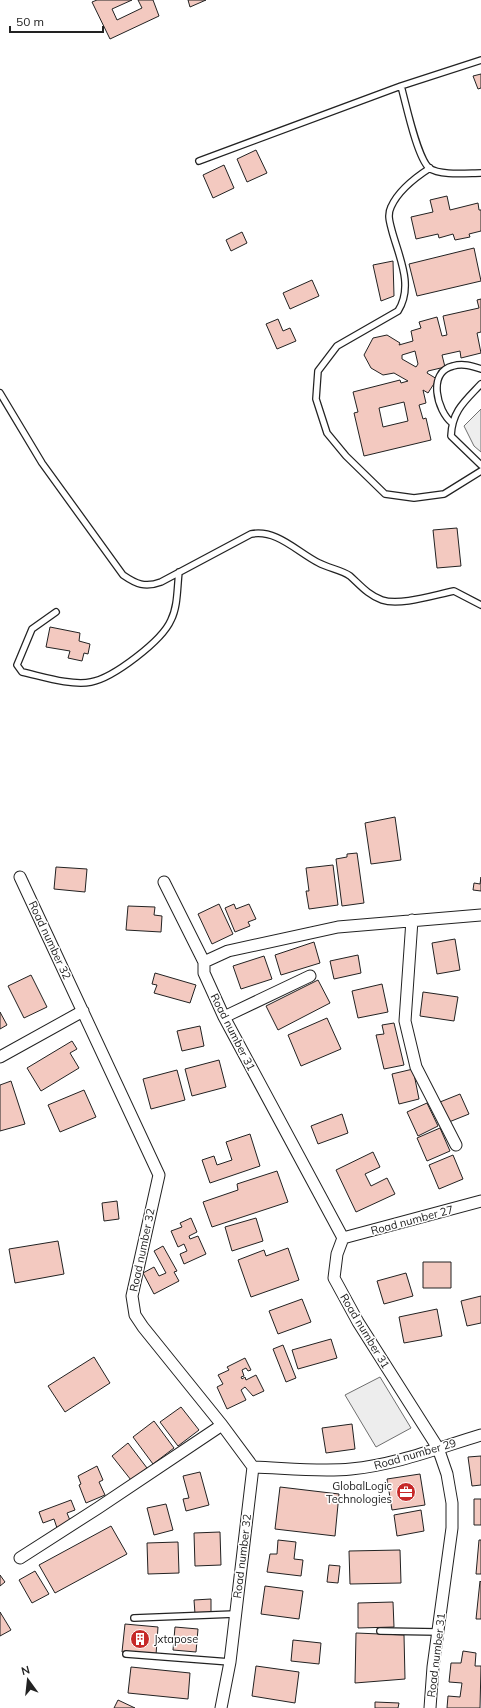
<svg xmlns="http://www.w3.org/2000/svg" width="481" height="1708" viewBox="0 0 481 1708" font-family="Mulish,sans-serif">
	<rect width="100%" height="100%" fill="#fff"/>
	<path fill="#eee" stroke="#6f6f6f" d="M481,409V452L474,446L464,426Z"/>
	<path fill="#ededed" stroke="#6f6f6f" d="M380,1377L411,1428L376,1447L345,1395Z"/>
	<path fill="#f3c9c0" stroke="#222" fill-rule="evenodd" d="M97,0H132L112,9L117,20L142,8L138,0H153L159,16L110,39L92,2Z
		M188,0H206L190,7Z
		M481,74V88L478,89L473,76Z
		M256,150L267,173L247,182L237,159Z
		M224,165L234,188L213,198L203,175Z
		M447,196L450,210L478,203L479,210H481V231L469,234L470,237L455,240L453,234L439,238L438,234L416,239L411,217L433,212L430,200Z
		M242,232L247,243L231,251L226,240Z
		M474,248L481,281L417,296L409,264Z
		M393,261L394,296L381,301L373,265Z
		M312,280L319,296L290,309L283,293Z
		M481,299V332L477,333L481,353L461,358L460,351L442,355L445,367L428,371L427,373L437,379L428,393L423,390L426,403L419,405L423,419L426,418L431,440L364,456L354,413L358,412L353,392L400,380L401,383L408,381L394,373L383,375L371,368L364,355L373,338L387,335L400,343L399,345L413,341L411,331L421,328L419,322L437,317L442,336L447,335L443,316L479,308L477,300ZM415,351L418,364L416,367L402,359V355ZM404,402L408,421L383,427L379,408Z
		M278,319L283,331L290,328L296,341L277,349L266,324Z
		M457,528L461,566L437,568L433,530Z
		M50,627L80,633L79,641L90,644L88,654L84,653L82,661L68,658L70,651L46,647Z
		M395,817L401,860L371,864L365,823Z
		M357,853L364,903L342,906L336,859L347,857V854Z
		M333,865L338,905L309,909L306,891H309L306,868Z
		M56,867L87,869L85,892L54,889Z
		M481,877V891L473,890L474,883L480,884Z
		M219,904L233,934L212,944L198,914Z
		M234,904L236,909L249,904L256,919L248,922L250,926L235,932L225,908Z
		M128,906L155,907L154,915L162,916L161,932L126,930Z
		M455,939L460,970L437,974L432,943Z
		M314,942L320,963L281,975L275,955Z
		M358,955L361,973L334,979L330,961Z
		M264,956L272,979L241,989L233,966Z
		M155,973L196,985L190,1003L154,993L157,985L152,984Z
		M31,975L47,1007L24,1018L8,986Z
		M318,980L330,1003L278,1030L266,1006Z
		M382,984L388,1012L358,1018L352,991Z
		M423,992L458,997L454,1021L420,1016Z
		M0,1012L7,1025L0,1029Z
		M327,1018L341,1049L301,1066L288,1035Z
		M394,1023L404,1065L384,1069L376,1035L384,1034L382,1025Z
		M200,1026L204,1046L182,1051L177,1031Z
		M72,1041L77,1049L70,1053L79,1068L41,1091L27,1068Z
		M219,1060L226,1087L192,1096L185,1069Z
		M413,1069L419,1099L399,1104L392,1074Z
		M177,1070L185,1100L151,1109L143,1079Z
		M11,1081L25,1124L0,1131V1085Z
		M84,1090L96,1117L60,1132L48,1105Z
		M460,1094L469,1114L449,1122L440,1102Z
		M427,1103L438,1126L418,1136L407,1112Z
		M342,1114L348,1133L318,1144L311,1126Z
		M440,1128L450,1151L427,1161L417,1138Z
		M250,1134L260,1166L210,1183L202,1160L214,1156L217,1165L232,1160L226,1142Z
		M373,1152L380,1167L365,1174L371,1186L387,1178L395,1194L356,1212L336,1170Z
		M453,1155L463,1179L439,1189L429,1165Z
		M277,1171L288,1202L212,1227L203,1202L238,1190L237,1184Z
		M117,1201L119,1219L104,1221L102,1203Z
		M191,1218L197,1232L189,1236L190,1239L198,1236L206,1254L184,1264L180,1254L187,1251L184,1244L178,1247L171,1231L182,1227L180,1223Z
		M256,1218L263,1241L232,1251L225,1227Z
		M58,1241L64,1274L15,1283L9,1249Z
		M163,1246L177,1271L174,1272L179,1281L154,1294L143,1273L154,1267L159,1276L166,1273L154,1251Z
		M288,1248L299,1280L251,1297L238,1260L264,1250L266,1256Z
		M423,1262H451V1288H423Z
		M406,1273L413,1296L384,1304L377,1281Z
		M481,1296V1323L467,1326L461,1301Z
		M302,1299L311,1322L278,1334L269,1311Z
		M437,1309L442,1336L404,1343L399,1317Z
		M331,1339L337,1358L298,1369L292,1350Z
		M283,1345L296,1378L286,1382L273,1349Z
		M94,1357L110,1383L65,1412L48,1386Z
		M245,1358L251,1370L248,1371L246,1368L242,1370L244,1376L241,1377L242,1379L245,1377L246,1380L256,1375L264,1391L253,1396L245,1387L241,1390L246,1400L227,1409L217,1387L223,1384L218,1375L229,1370L227,1367Z
		M181,1407L199,1430L178,1446L160,1422Z
		M154,1421L174,1448L153,1464L133,1437Z
		M352,1424L355,1449L326,1453L322,1428Z
		M128,1443L147,1468L131,1480L112,1456Z
		M481,1456V1485L472,1486L468,1457Z
		M97,1466L103,1480L99,1482L105,1495L86,1503L79,1485L81,1484L78,1476Z
		M200,1472L209,1505L186,1511L183,1499L189,1498L183,1476Z
		M420,1474L425,1505L392,1510L387,1479Z
		M280,1487L339,1494L335,1536L275,1529Z
		M474,1499H481V1525H474Z
		M71,1500L75,1510L67,1513L71,1523L57,1528L54,1519L43,1523L39,1512Z
		M166,1504L173,1530L154,1535L147,1508Z
		M421,1510L424,1531L397,1536L394,1515Z
		M111,1526L127,1554L55,1593L39,1565Z
		M220,1532L221,1565L195,1566L194,1533Z
		M278,1540L296,1542L294,1559L303,1560L301,1576L267,1572L270,1554H277Z
		M479,1540H481V1574H476Z
		M178,1542L179,1573L148,1574L147,1543Z
		M400,1550L401,1583L350,1584L349,1551Z
		M329,1565L340,1566L338,1583L327,1582Z
		M35,1571L49,1594L32,1603L19,1580Z
		M0,1575L5,1582L0,1586Z
		M480,1581L481,1582V1619H476Z
		M265,1586L303,1591L299,1619L261,1614Z
		M211,1599V1613L195,1614L194,1600Z
		M393,1602L394,1627L358,1628V1603Z
		M0,1612L11,1630L0,1636Z
		M125,1624L158,1627L156,1655L122,1652Z
		M175,1627L198,1629L196,1652L173,1650Z
		M356,1633L404,1635L405,1679L355,1683Z
		M293,1640L321,1643L319,1664L291,1661Z
		M463,1651L476,1653L475,1666H481L480,1708H447L448,1696L460,1697L462,1683L449,1682L451,1663H461Z
		M256,1666L299,1672L295,1703L252,1696Z
		M131,1667L190,1673L188,1699L128,1693Z
		M118,1700L135,1708H114Z
		M375,1702L399,1703L398,1708H375Z"/>
	<g fill="none" stroke-linecap="round" stroke-linejoin="round">
		<g stroke="#222" stroke-width="8">
			<path id="lane" d="M401,86L481,60
				M199,161L401,86C406,104 417,157 429,168C440,176 468,173 481,173
				M430,168C416,177 398,191 391,207C387,215 390,223 392,231C399,257 414,286 398,311L337,346L318,371L316,399L327,433L346,456L385,494L414,498L444,494L481,471
				M481,384C465,401 452,411 451,436L481,465
				M0,393L42,463L123,575C136,584 145,588 161,582L251,534C277,529 297,552 319,563C328,568 342,570 350,576C360,585 368,595 382,600C400,606 434,595 454,591L481,605
				M452,423C437,411 427,372 453,366C463,363 472,366 481,369
				M56,612L32,629L17,665L22,672C41,676 71,686 91,682C113,678 162,641 171,620C178,606 177,588 179,572
				M134,1618L235,1614
				M380,1631L438,1632
				M126,1654L230,1662"/>
		</g>
		<g stroke="#222" stroke-width="13">
			<path id="street" d="M20,877L159,1175L132,1296L135,1315L143,1327L222,1425L253,1467L230,1662L221,1708
				M164,882L204,962
				M412,920L405,1021L416,1067L456,1145
				M224,1017L310,976
				M0,1057L83,1011
				M343,1238L481,1201
				M253,1467C284,1468 320,1472 351,1469C395,1465 438,1448 481,1435
				M20,1558L98,1508L222,1425
				M430,1708L433,1667L452,1528V1503L447,1474L438,1448L358,1322L334,1278L337,1254L343,1238L224,1017L204,973V962L228,951L338,927L481,915"/>
		</g>
		<use href="#lane" stroke="#fff" stroke-width="5.5"/>
		<use href="#street" stroke="#fff" stroke-width="11"/>
	</g>
	<defs>
		<g id="office-disc" transform="scale(1)"><circle r="9.5" fill="#c62828" stroke="#fff"/><path d="M-6-3h4V-5.5h4V-3h4V5H-6ZM-1-4.5V-3h2v-1.5ZM-6 0V1H6V0Z" fill="#fff"/></g>
		<g id="building-disc" transform="scale(1)"><circle r="9.5" fill="#c62828" stroke="#fff"/><path d="M-4-6H4V6H1V3H-1V6H-4ZM-2.5-4.3h1.7v1.8h-1.7ZM.8-4.3h1.7v1.8H.8ZM-2.5-1h1.7V.8h-1.7ZM.8-1h1.7V.8H.8Z" fill="#fff"/></g>
	</defs>
	<g fill-rule="evenodd">
		<use href="#office-disc" x="406" y="1492"/>
		<use href="#building-disc" x="140" y="1639"/>
	</g>
	<g text-anchor="middle" stroke-width="3" stroke-linejoin="round" paint-order="stroke">
		<g font-size="11" fill="#222" stroke="#fff">
			<text transform="translate(50 940) rotate(65)" y="4">Road number 32</text>
			<text transform="translate(233 1032) rotate(63)" y="4">Road number 31</text>
			<text transform="translate(412 1220) rotate(-15)" y="4">Road number 27</text>
			<text transform="translate(142 1250) rotate(-78)" y="4">Road number 32</text>
			<text transform="translate(365 1331) rotate(59)" y="4">Road number 31</text>
			<text transform="translate(415 1454) rotate(-16)" y="4">Road number 29</text>
			<text transform="translate(242 1556) rotate(-83)" y="4">Road number 32</text>
			<text transform="translate(436 1655) rotate(-83)" y="4">Road number 31</text>
		</g>
		<g font-size="11" fill="#222" stroke="#fff" text-anchor="end">
			<text x="392" y="1490">GlobalLogic<tspan x="392" dy="13">Technologies</tspan></text>
			<text x="154" y="1643" text-anchor="start">Jxtapose</text>
		</g>
	</g>
	<g transform="translate(28 1680) rotate(345)" stroke="#ffffff" stroke-width="3" paint-order="stroke">
	<path d="M0-3L7 15L0 10L-7 15Z" fill="#222222"/>
	<text y="-6" font-size="11" font-weight="bold" text-anchor="middle" fill="#222222">N</text>
	</g>
	<path d="M10 26v6h93v-6" fill="none" stroke="#222222" stroke-width="2"/>
	<text x="16" y="26" font-size="12" fill="#222222" stroke="#ffffff" stroke-width="3" paint-order="stroke">50 m</text>
</svg>
